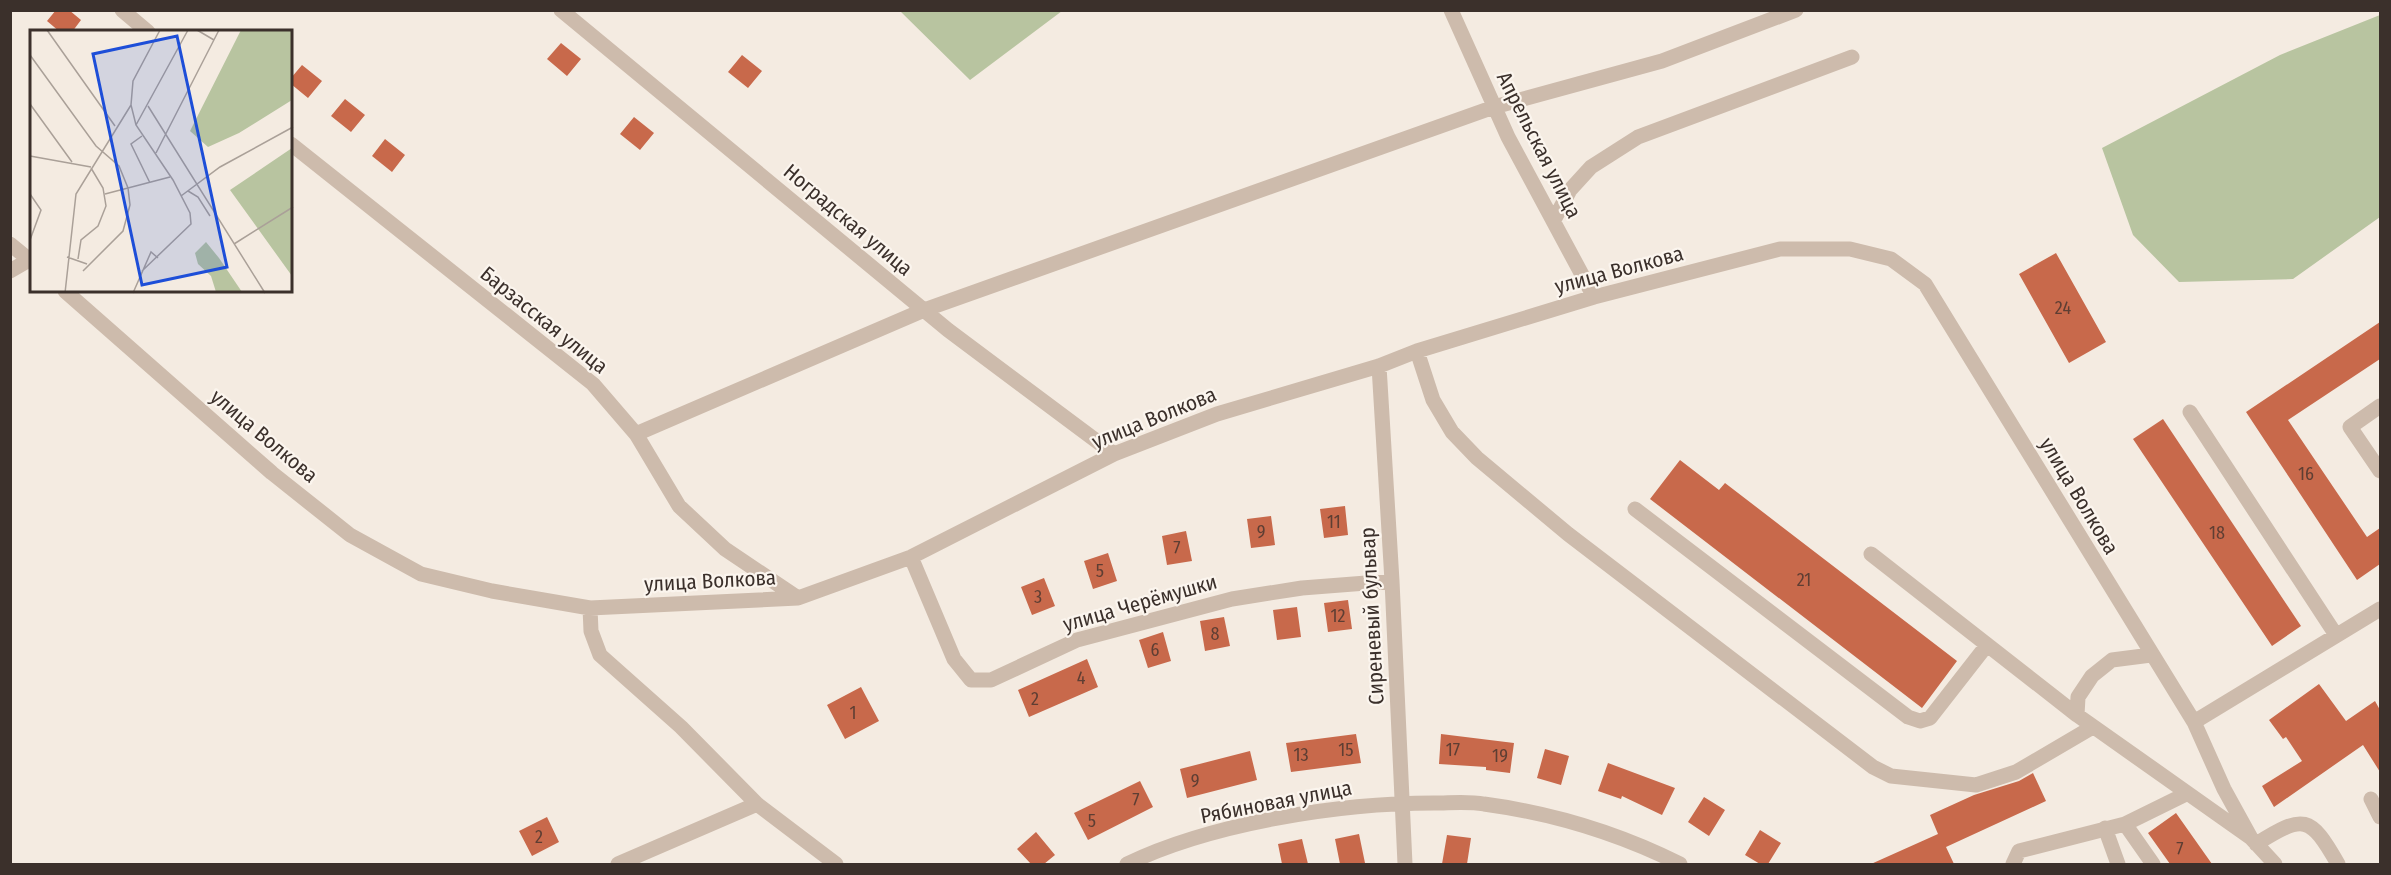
<svg xmlns="http://www.w3.org/2000/svg" width="2391" height="875" viewBox="0 0 2391 875" font-family="'Fira Sans Condensed',sans-serif">
	<rect width="100%" height="100%" fill="#f4ebe1"/>
	<path fill="#b8c4a0" d="M900,11H1062L970,80Z
		M2380,15V217L2293,279L2179,282L2133,235L2102,148L2280,55Z"/>
	<path fill="#c8694b" d="M56,10H69L81,20L72,32H60L47,21Z
		M561,43L581,59L567,76L547,59Z
		M742,55L762,71L748,88L728,72Z
		M302,65L322,81L308,98L291,84V78Z
		M345,99L365,115L351,132L331,116Z
		M634,117L654,133L640,150L620,134Z
		M385,139L405,155L392,172L372,156Z
		M2056,253L2106,342L2069,363L2019,274Z
		M2380,322V359L2288,420L2367,537L2380,528V564L2357,580L2246,412Z
		M2163,419L2301,626L2272,646L2133,439Z
		M1680,460L1719,490L1725,483L1957,661L1922,708L1650,499Z
		M1345,506L1348,535L1324,538L1320,509Z
		M1271,516L1275,545L1251,548L1247,519Z
		M1186,531L1192,561L1167,565L1162,536Z
		M1108,553L1117,581L1093,589L1084,561Z
		M1044,578L1055,606L1032,615L1021,587Z
		M1348,600L1352,629L1328,632L1324,603Z
		M1297,607L1301,637L1277,640L1273,610Z
		M1224,617L1230,646L1205,651L1200,621Z
		M1163,632L1171,661L1148,668L1139,640Z
		M1087,659L1098,687L1029,717L1018,690Z
		M2319,684L2346,721L2375,701L2380,710V772L2363,745L2274,807L2262,786L2302,761L2286,737L2283,739L2269,720Z
		M861,687L879,721L845,739L827,705Z
		M1356,734L1361,763L1291,772L1286,743Z
		M1441,734L1514,743L1510,773L1486,770V767L1439,764Z
		M1545,749L1569,756L1561,785L1537,778Z
		M1250,751L1257,780L1187,798L1180,769Z
		M1608,763L1675,788L1662,815L1622,796L1621,799L1598,791Z
		M2033,773L2046,801L1946,847L1954,864H1871L1938,834L1930,815L1974,795L2019,781Z
		M1140,781L1153,807L1088,840L1074,813Z
		M1704,797L1725,810L1709,836L1688,822Z
		M2176,813L2212,864H2170L2148,833Z
		M547,817L559,842L532,856L519,831Z
		M1760,830L1781,843L1768,864H1760L1745,855Z
		M1036,832L1055,855L1044,864H1031L1017,849Z
		M1359,834L1365,863L1340,864L1335,839Z
		M1447,835L1471,838L1467,864H1442Z
		M1302,839L1308,864H1282L1278,844Z"/>
	<g fill="none" stroke-linecap="round" stroke-linejoin="round">
		<path stroke="#cdbbac" stroke-width="15" d="M122,10L148,32
			M561,10L948,330L1114,454
			M1451,10L1508,137L1594,297
			M291,144L593,384L636,434L679,506L725,549L798,598
			M1554,220L1570,190L1591,167L1638,137L1852,57
			M10,244L32,262
			M10,271L29,260
			M65,291L272,473L350,535L421,574L492,591L590,608L798,598L911,557L1114,454L1217,414L1379,366L1417,351L1594,297L1780,249H1850L1891,259L1925,284L2194,722L2224,789L2251,838
			M1417,351L1433,400L1452,432L1477,458L1568,534L1873,767L1891,776L1976,785L2016,772L2091,728
			M1379,366L1392,581L1405,864
			M2380,406L2350,427L2380,471
			M2190,412L2336,635
			M636,434L924,310L1494,107L1662,61L1796,10
			M1635,509L1908,717L1920,721L1930,718L1987,645
			M1871,554L2077,715
			M911,557L954,659L971,680H991L1077,640L1232,599L1302,588L1392,581
			M590,608L591,631L600,655L681,727L757,804L836,864
			M2151,655L2112,660L2092,676L2078,697L2077,715L2251,838L2275,864
			M2194,722L2380,609
			M2371,799L2380,817
			M2125,824L2153,864
			M2105,828L2118,864
			M2256,844C2304,814 2310,815 2338,864
			M618,864L757,804
			M1127,864C1212,823 1340,803 1434,803C1450,803 1468,801 1484,804C1551,813 1620,834 1680,864
			M2013,864L2019,851L2125,824L2186,794"/>
	</g>
	<g text-anchor="middle" stroke-width="4.5" stroke-linejoin="round" paint-order="stroke">
		<g font-size="18" fill="#5e3e33">
			<text x="2063" y="314">24</text>
			<text x="2306" y="480">16</text>
			<text x="1334" y="528">11</text>
			<text x="1261" y="538">9</text>
			<text x="2217" y="539">18</text>
			<text x="1177" y="554">7</text>
			<text x="1100" y="577">5</text>
			<text x="1804" y="586">21</text>
			<text x="1038" y="603">3</text>
			<text x="1338" y="622">12</text>
			<text x="1215" y="640">8</text>
			<text x="1155" y="656">6</text>
			<text x="1081" y="684">4</text>
			<text x="1035" y="705">2</text>
			<text x="853" y="719">1</text>
			<text x="1346" y="756">15</text>
			<text x="1453" y="756">17</text>
			<text x="1301" y="761">13</text>
			<text x="1500" y="762">19</text>
			<text x="1195" y="787">9</text>
			<text x="1136" y="806">7</text>
			<text x="1092" y="827">5</text>
			<text x="539" y="843">2</text>
			<text x="2180" y="855">7</text>
		</g>
		<g font-size="21" fill="#3b302b" stroke="#fbf5ee">
			<text transform="translate(1539 145) rotate(63)" y="7">Апрельская улица</text>
			<text transform="translate(848 220) rotate(40)" y="7">Ноградская улица</text>
			<text transform="translate(1619 270) rotate(-15)" y="7">улица Волкова</text>
			<text transform="translate(544 320) rotate(39)" y="7">Барзасская улица</text>
			<text transform="translate(1154 418) rotate(-22)" y="7">улица Волкова</text>
			<text transform="translate(264 436) rotate(40)" y="7">улица Волкова</text>
			<text transform="translate(2079 496) rotate(59)" y="7">улица Волкова</text>
			<text transform="translate(710 581) rotate(-3)" y="7">улица Волкова</text>
			<text transform="translate(1140 603) rotate(-16)" y="7">улица Черёмушки</text>
			<text transform="translate(1372 616) rotate(-93)" y="7">Сиреневый бульвар</text>
			<text transform="translate(1276 802) rotate(-11)" y="7">Рябиновая улица</text>
		</g>
	</g>
	<g transform="translate(30 30)">
		<rect width="262" height="262" fill="#f4ebe1"/>
		<path d="M211,0H262V70L209,103L178,117L160,101ZM262,118V246L200,160ZM176,212L189,228L212,262H186L181,246L168,234L165,223Z" fill="#b8c4a0"/>
		<path fill="none" stroke="#aaa098" stroke-width="1.5" d="M17,0L85,96M167,0L184,10M0,25L66,116L89,136L98,158L100,175L93,201L53,241M0,74L42,132M118,76L235,263M106,95L158,0M112,106L101,114L120,153M126,123L189,0M0,126L61,137M158,161L168,167L180,186M0,164L11,180L0,210M75,164L140,147M151,166L190,137L263,97M204,214L263,177M37,227L57,234M48,229L51,210L68,196L76,176L73,158L61,138M112,241L161,194L160,183L143,150L106,95L101,75L103,51L130,0M35,263L46,164L101,75M103,263L121,222L128,228"/>
		<path fill="#1d4ed8" fill-opacity="0.15" stroke="#1d4ed8" stroke-width="3" d="M147,6L197,237L112,255L63,24Z"/>
		<rect width="262" height="262" fill="none" stroke="#3b302b" stroke-width="3"/>
	</g>
	<rect width="2391" height="875" fill="none" stroke="#3b302b" stroke-width="24"/>
</svg>
